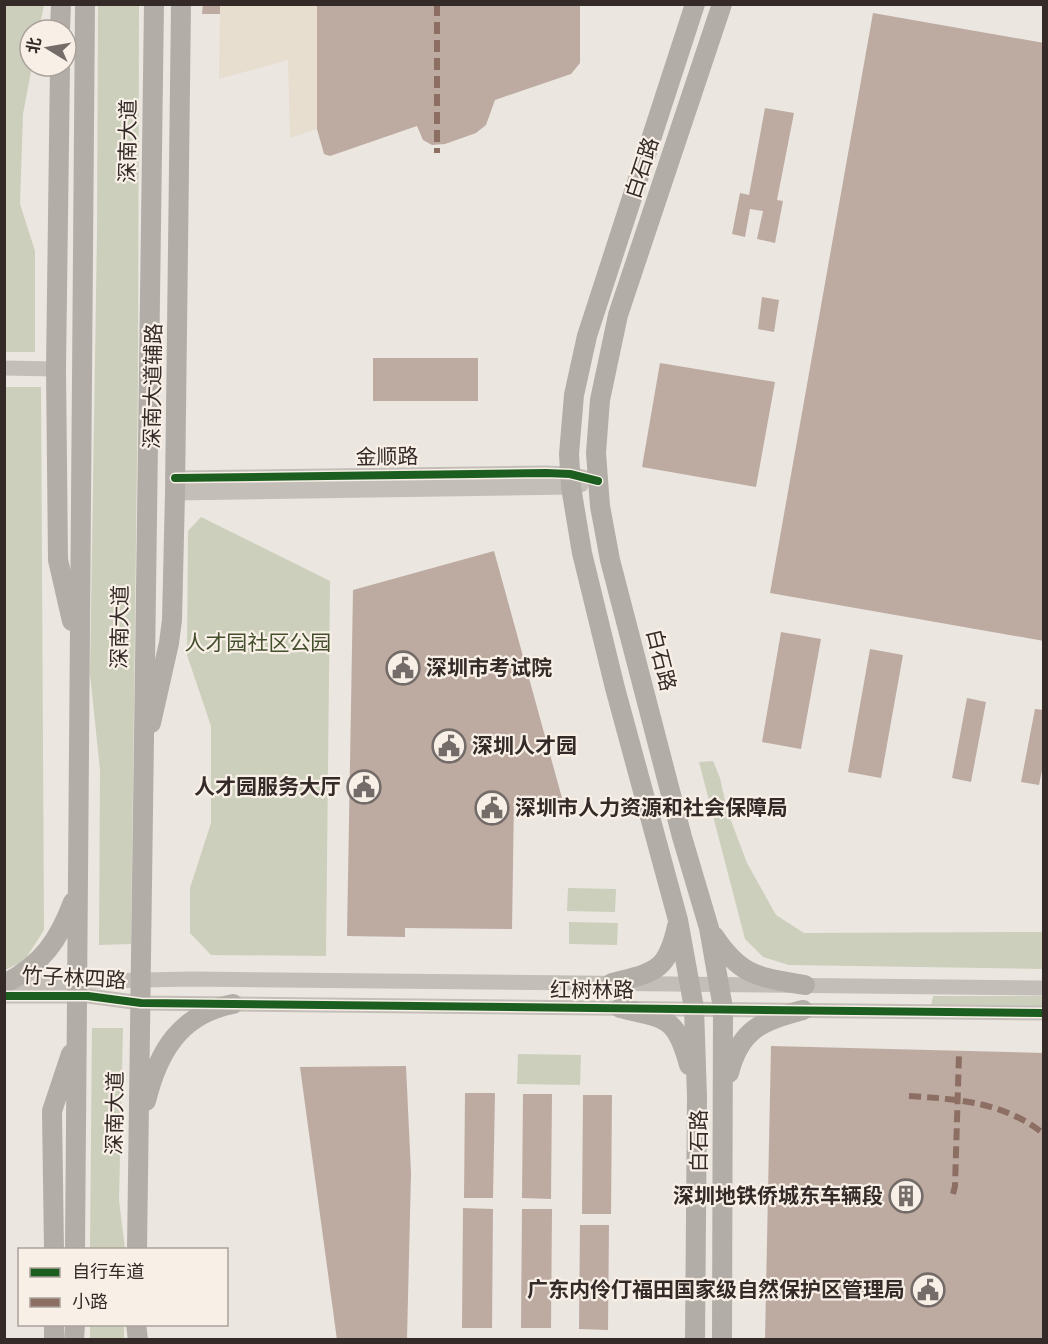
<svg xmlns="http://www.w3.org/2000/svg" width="1048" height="1344" viewBox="0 0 1048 1344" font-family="'Roboto Condensed','Noto Sans SC',sans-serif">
	<rect width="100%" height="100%" fill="#ebe6e0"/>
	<path fill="#cccfbb" d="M4,5H44L39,30H30V66H32L23,114L20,204L35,251V352H5Z
		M98,5H139L138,379L131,944L99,945L100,770L90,674L97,234Z
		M4,387H41L44,930L24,961L5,970Z
		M201,517L330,581L326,956L211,955L190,933V888L211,823V726L187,655L188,531Z
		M713,761L720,778L727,810L747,863L776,915L804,933L1043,932V969L789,965L763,957L745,939L699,762Z
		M568,888L616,889L615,912L567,911Z
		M569,922L618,923L617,945L569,944Z
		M933,996H1043V1007L931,1006Z
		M92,1028H123L119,1200L125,1249H90Z
		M518,1054L581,1055L580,1085L517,1084Z
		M90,1325H124V1339H90Z"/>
	<path fill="#e8ded0" d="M220,5H317V129L290,138L288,60L219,79Z"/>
	<path fill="#bdaba2" d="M203,4H220V14H202Z
		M317,4H580V63L571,74L495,100L486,125L476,133L445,144L432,145L423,140L417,126L330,156L324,154L317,129Z
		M873,13L1044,43V641L770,593Z
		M765,108L794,113L777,200L783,201L775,243L757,239L763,211L750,209L745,237L732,234L740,193L749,195Z
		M762,297L779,300L774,332L758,329Z
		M373,358H478V401H373Z
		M660,363L775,382L756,487L642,467Z
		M494,551L562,798H514L512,929L405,928V937L347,936L353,590Z
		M781,632L821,639L801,749L762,742Z
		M870,649L903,655L881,778L848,772Z
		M967,698L986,702L971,782L952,778Z
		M1035,709L1044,710V761L1039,785L1021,782Z
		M771,1046L1044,1053V1340H765Z
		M406,1066L411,1173L407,1340H337L300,1067Z
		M465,1093H495L493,1198H464Z
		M523,1094H552L551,1199L522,1198Z
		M583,1095H612L611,1214H582Z
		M463,1208L493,1209L492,1328H462Z
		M522,1209H552L551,1328H521Z
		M580,1225H609L608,1330L579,1329Z"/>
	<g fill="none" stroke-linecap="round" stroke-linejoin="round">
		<path stroke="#c4beb9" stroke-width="15" d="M4,368L56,369
			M175,478L546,473L570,474L598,481
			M175,493L571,487L581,485
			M6,983L191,979L1044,988
			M4,996H88L141,1003L1044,1013"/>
		<path stroke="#b3ada8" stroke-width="20" d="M722,4L618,315L600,400L596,453L600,506L610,560L682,837L709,928L723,1008L722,1340
			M60,30L61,4
			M60,66L56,369L58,560L72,621
			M151,723L169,643L172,620L175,493L181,4
			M714,936C741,977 759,977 805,985
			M6,983C42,964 59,940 73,902
			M612,983C655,972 667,972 677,926
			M620,1008C666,1019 676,1016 689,1065
			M729,1073C740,1029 762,1021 803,1010
			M146,1101C158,1052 180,1014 233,1004
			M54,1250L52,1111L71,1054
			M75,1250L85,4
			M137,1250L154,4
			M54,1324V1340
			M136,1324L138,1340
			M74,1340L75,1324
			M695,1340L697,1097L694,1008L678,920L615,688L582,553L571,487L569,454L574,395L587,336L695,4"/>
		<path stroke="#8d6e63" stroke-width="6" stroke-dasharray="12 6" stroke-linecap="butt" d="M437,4V153
			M909,1096C958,1099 1004,1102 1044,1134
			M953,1194L955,1186L959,1054"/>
		<g stroke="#f8f0e7" stroke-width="11">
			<path id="cycleway" d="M175,478L546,473L570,474L598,481
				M4,996H88L141,1003L1044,1013"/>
		</g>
		<use href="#cycleway" stroke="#1b5e20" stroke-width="8"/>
	</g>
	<defs>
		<g id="civic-ring" transform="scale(1.725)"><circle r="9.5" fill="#f8f0e7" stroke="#746c68" stroke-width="1.5"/><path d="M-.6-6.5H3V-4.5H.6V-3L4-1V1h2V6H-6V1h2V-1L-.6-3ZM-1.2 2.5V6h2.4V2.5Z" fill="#746c68"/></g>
		<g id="building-ring" transform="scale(1.725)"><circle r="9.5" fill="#f8f0e7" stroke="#746c68" stroke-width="1.5"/><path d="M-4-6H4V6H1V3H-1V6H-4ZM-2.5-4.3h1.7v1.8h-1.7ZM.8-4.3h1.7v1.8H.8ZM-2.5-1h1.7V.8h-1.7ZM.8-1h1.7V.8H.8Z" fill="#746c68"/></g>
	</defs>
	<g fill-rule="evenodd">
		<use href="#civic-ring" x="403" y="668"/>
		<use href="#civic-ring" x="449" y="746"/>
		<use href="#civic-ring" x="364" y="787"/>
		<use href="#civic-ring" x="492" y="808"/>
		<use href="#building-ring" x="906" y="1196"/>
		<use href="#civic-ring" x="928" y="1290"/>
	</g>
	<g text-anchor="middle" stroke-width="4.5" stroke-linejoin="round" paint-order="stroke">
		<g font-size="21" fill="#342b28" stroke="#f8f0e7">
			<text transform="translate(128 141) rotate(-89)" y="7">深南大道</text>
			<text transform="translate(642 168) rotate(-72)" y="7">白石路</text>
			<text transform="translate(153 386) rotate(-89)" y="7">深南大道辅路</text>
			<text transform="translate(387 457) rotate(-1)" y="7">金顺路</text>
			<text transform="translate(120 627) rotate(-89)" y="7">深南大道</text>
			<text transform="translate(661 660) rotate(76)" y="7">白石路</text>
			<text transform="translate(74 978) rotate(3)" y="7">竹子林四路</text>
			<text x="592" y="997">红树林路</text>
			<text transform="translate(115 1113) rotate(-89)" y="7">深南大道</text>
			<text transform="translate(699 1141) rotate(-90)" y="7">白石路</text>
		</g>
		<g font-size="21" fill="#44502d" stroke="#f8f0e7">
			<text x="258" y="650">人才园社区公园</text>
		</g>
		<g font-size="21" font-weight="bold" fill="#342b28" stroke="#f8f0e7" text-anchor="start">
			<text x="426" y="675">深圳市考试院</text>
			<text x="472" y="753">深圳人才园</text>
			<text x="341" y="794" text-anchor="end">人才园服务大厅</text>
			<text x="515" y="815">深圳市人力资源和社会保障局</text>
			<text x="883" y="1203" text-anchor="end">深圳地铁侨城东车辆段</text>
			<text x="905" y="1297" text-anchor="end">广东内伶仃福田国家级自然保护区管理局</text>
		</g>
	</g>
	<rect width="1048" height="1344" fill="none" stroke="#342b28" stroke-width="12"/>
	<rect x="18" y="1248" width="210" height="78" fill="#f8f0e7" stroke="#aaa19b" stroke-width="1.5"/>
	<rect x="30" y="1268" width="30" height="9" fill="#1b5e20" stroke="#aaa19b" stroke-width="1.5"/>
	<text x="72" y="1278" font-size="18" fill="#342b28">自行车道</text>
	<rect x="30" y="1298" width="30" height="9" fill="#8d6e63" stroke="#aaa19b" stroke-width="1.5"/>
	<text x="72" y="1308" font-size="18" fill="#342b28">小路</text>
	<g transform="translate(48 48) rotate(281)"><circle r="28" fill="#f8f0e7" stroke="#aaa19b" stroke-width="1.5"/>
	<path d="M0-4.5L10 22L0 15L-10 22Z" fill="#746c68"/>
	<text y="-9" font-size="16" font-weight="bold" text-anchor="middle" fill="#342b28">北</text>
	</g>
</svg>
